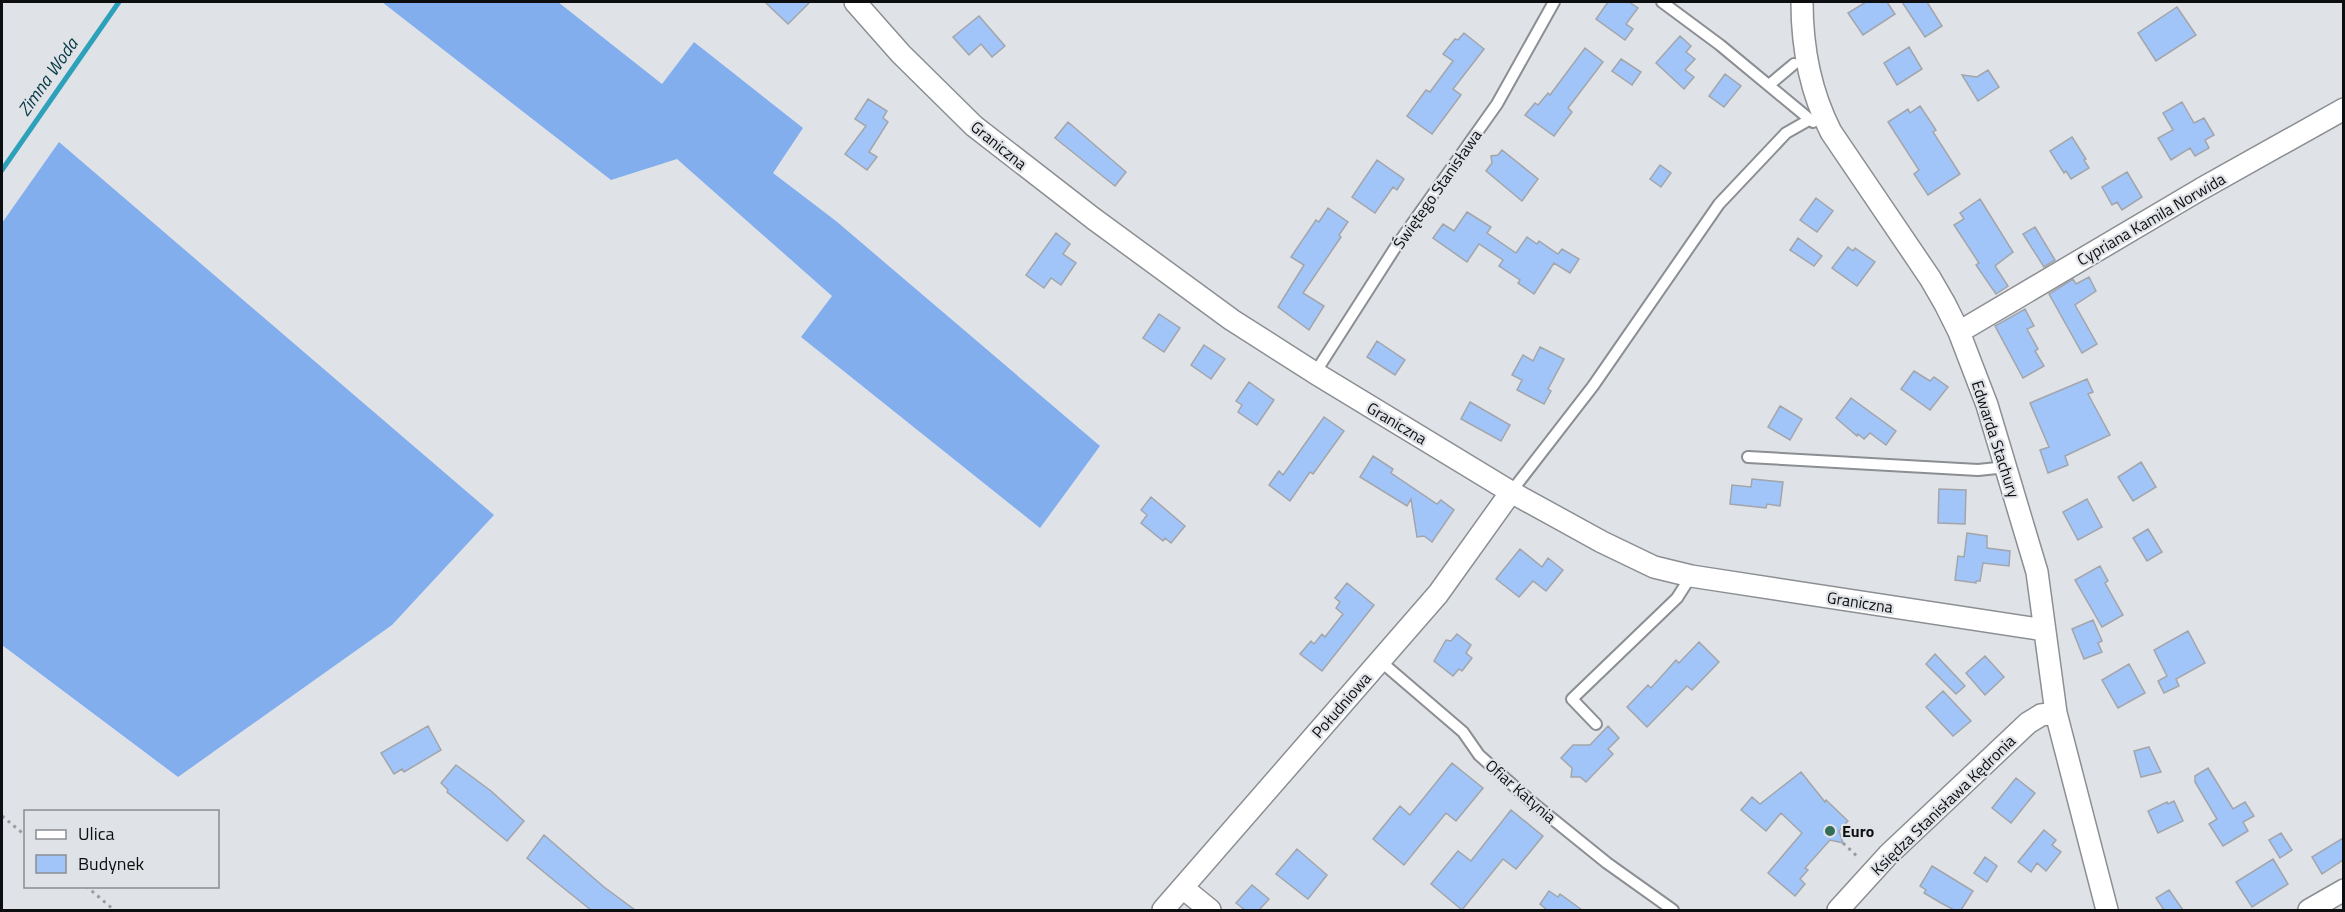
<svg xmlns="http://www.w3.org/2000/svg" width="2345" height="912" viewBox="0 0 2345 912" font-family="'Titillium Web',sans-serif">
	<rect width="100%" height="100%" fill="#dfe2e7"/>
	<path fill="#82aeee" d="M382,2H558L662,84L694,42L803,128L773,173L836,221L1100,446L1040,528L801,337L832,296L677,159L611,180Z
		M59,142L494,515L392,625L178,777L2,645V223Z"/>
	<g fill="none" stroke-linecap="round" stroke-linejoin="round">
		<path stroke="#2ea1ba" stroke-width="5" d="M2,170L119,2"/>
	</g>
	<path fill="#a1c5f9" stroke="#a2a5aa" stroke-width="1.5" d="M765,2H810L788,24Z
		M1608,2H1629L1638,8L1626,24L1633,29L1625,40L1596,19Z
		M1866,2H1887L1895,14L1863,35L1848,13Z
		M1902,2H1927L1942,26L1925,37Z
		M2177,7L2196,35L2156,61L2138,33Z
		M979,16L1005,46L992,57L981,44L969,55L953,37Z
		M1464,33L1484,49L1453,89L1461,95L1432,134L1407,116L1426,90L1430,92L1453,61L1443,54L1455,39L1458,40Z
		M1680,36L1691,46L1686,52L1695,59L1685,70L1694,77L1684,89L1656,63Z
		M1909,47L1922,69L1897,85L1884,63Z
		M1585,48L1603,62L1568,108L1572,112L1554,136L1525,115L1535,103L1538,105L1548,93L1550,95Z
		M1621,59L1641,72L1632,85L1612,71Z
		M1988,70L1999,87L1978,101L1962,75L1977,77Z
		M1725,74L1741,86L1724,107L1709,96Z
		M868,99L887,111L883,118L888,122L869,152L877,157L867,170L845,154L866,126L855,119Z
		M2182,102L2194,123L2204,118L2214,135L2205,140L2209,148L2195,156L2190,148L2171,160L2158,138L2173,130L2163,113Z
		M1920,106L1936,130L1933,132L1960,174L1928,195L1914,174L1919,170L1888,122L1908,109L1910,113Z
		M1068,122L1126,172L1115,186L1055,138Z
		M2072,137L2086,159L2084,160L2089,168L2071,179L2066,171L2064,173L2050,151Z
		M1502,150L1538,179L1522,201L1486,171L1492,163L1491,156L1498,155Z
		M1377,160L1404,179L1397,190L1393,187L1375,213L1352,197Z
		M1660,165L1671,173L1661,187L1650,179Z
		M2127,172L2142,197L2122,210L2117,202L2112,205L2102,187Z
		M1816,198L1833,211L1817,232L1800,220Z
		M1980,199L2013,252L1995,266L2008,286L1996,294L1976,265L1979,263L1954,225L1964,219L1960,213Z
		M1328,208L1348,222L1339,235L1341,237L1303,293L1324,306L1309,330L1278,307L1304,265L1291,257L1316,220L1319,222Z
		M1467,212L1491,227L1487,233L1516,253L1527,237L1537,244L1539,241L1558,254L1562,249L1579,259L1570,273L1554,263L1534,294L1518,283L1520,280L1499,266L1503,260L1479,244L1467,262L1433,238L1443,224L1454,231Z
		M2035,227L2055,260L2044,267L2023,234Z
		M1056,233L1070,244L1063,254L1076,263L1061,285L1051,278L1044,288L1026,275Z
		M1798,238L1822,256L1814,266L1790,250Z
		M1848,247L1853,251L1855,248L1875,262L1857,286L1832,268Z
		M2089,277L2096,291L2075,305L2097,344L2082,353L2049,294L2073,279L2076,284Z
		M2025,309L2034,326L2027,329L2038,349L2035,351L2044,366L2023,378L1995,326Z
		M1159,314L1180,328L1164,352L1143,338Z
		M1377,341L1405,360L1395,375L1367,357Z
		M1204,345L1225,359L1211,379L1191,365Z
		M1540,347L1564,359L1548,389L1551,391L1544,404L1517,390L1522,380L1512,375L1523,355L1533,361Z
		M1914,371L1930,381L1934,377L1948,387L1930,410L1901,389Z
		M2087,379L2093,392L2088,394L2110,435L2065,456L2068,465L2048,473L2040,450L2049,447L2030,403Z
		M1249,382L1274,400L1257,425L1238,412L1242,405L1236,401Z
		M1851,398L1896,431L1886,445L1870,433L1864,439L1858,434L1857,436L1836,418Z
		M1470,402L1510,425L1501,441L1461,419Z
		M1780,406L1802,419L1790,440L1768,427Z
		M1324,417L1344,431L1313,474L1310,472L1290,501L1269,485L1279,471L1283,475Z
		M1373,456L1393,469L1391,473L1437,504L1441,500L1454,510L1432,542L1424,536L1417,537L1411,499L1407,506L1360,477Z
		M2141,462L2156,487L2133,501L2118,477Z
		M1752,479L1783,482L1780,506L1767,504L1766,508L1730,504L1732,485L1751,487Z
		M1939,489L1966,490L1965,524L1938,523Z
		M1151,497L1185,526L1171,543L1165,538L1163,541L1141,523L1147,515L1141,510Z
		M2087,499L2102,527L2078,540L2063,512Z
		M2148,529L2162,552L2147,561L2133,538Z
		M1967,533L1987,536V548L2010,551L2009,566L1983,563L1980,581H1976V583L1955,580L1958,556L1964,557Z
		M1520,549L1542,567L1548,558L1563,570L1546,591L1533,581L1519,597L1496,579Z
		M2100,566L2108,581L2105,583L2123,615L2102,627L2075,580Z
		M1347,583L1374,605L1322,671L1300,654L1311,641L1314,644L1322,634L1325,637L1343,614L1336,608L1340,602L1335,598Z
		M2093,620L2102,641L2098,643L2102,652L2084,659L2072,629Z
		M2188,631L2205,663L2176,679L2179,686L2164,693L2158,681L2167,676L2154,650Z
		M1457,634L1471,645L1466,653L1472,658L1462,671L1459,669L1453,676L1434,661L1446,640L1451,641Z
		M1699,642L1719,662L1692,690L1687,686L1647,727L1627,707L1648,685L1651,688L1676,660L1679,663Z
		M1935,654L1965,686L1956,694L1926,664Z
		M1985,656L2004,677L1985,695L1966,673Z
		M2129,664L2145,693L2118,708L2102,680Z
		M1943,691L1971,721L1953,736L1926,707Z
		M428,726L441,750L404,772L402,769L394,774L381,753Z
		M1608,726L1619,738L1608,749L1613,754L1586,782L1580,777H1571L1572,768L1561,758L1573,745H1590Z
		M2149,747L2161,772L2141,777L2134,751Z
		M1452,763L1483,788L1456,821L1446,813L1404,865L1373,839L1400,806L1410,815Z
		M456,765L491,791L524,821L507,841L447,792L448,790L441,783Z
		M2208,768L2233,809L2245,802L2254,816L2243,822L2248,831L2223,846L2209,824L2217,819L2195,782V776Z
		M1801,772L1825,802L1826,800L1848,821L1839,831L1843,843L1830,840L1805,868L1808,870L1800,879L1805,884L1795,896L1768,873L1802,833L1781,813L1766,831L1741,810L1752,797L1760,804Z
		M2016,778L2035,793L2011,823L1992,808Z
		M2174,801L2183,821L2158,833L2148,811L2167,802L2168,804Z
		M1511,810L1543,836L1516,869L1503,859L1462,910L1431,884L1458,851L1471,861Z
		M2044,830L2056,840L2052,845L2061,852L2046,871L2037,863L2031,872L2018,862Z
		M2281,833L2292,850L2280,858L2269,840Z
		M544,835L604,887L635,910H591L556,882L527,858Z
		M2343,838V860L2322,874L2312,857Z
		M1297,849L1327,875L1308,899L1276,874Z
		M1985,857L1997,866L1987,882L1974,873Z
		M2273,859L2288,884L2252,907L2236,882Z
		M1932,866L1973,891L1961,910H1954L1941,903L1924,893L1926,890L1920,886Z
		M1252,885L1269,899L1259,910H1245L1236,903Z
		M2169,890L2183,910H2164L2156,898Z
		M1549,891L1558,897L1560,894L1582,910H1547L1540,904Z"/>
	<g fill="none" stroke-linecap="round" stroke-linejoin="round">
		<g stroke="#8b8e92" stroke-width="14">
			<path id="service" d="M1662,2L1720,45L1813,122
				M1769,85L1794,64
				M1315,373L1395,248L1497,104L1554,2
				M1748,457L1978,470L2007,467
				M1511,492L1593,386L1719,204L1786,133L1809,120
				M1379,660L1463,732L1479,755L1534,804L1607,863L1673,910
				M1596,724L1572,699L1677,598L1691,576"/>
		</g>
		<g stroke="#8b8e92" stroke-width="24">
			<path id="minor" d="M855,2L901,54L974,126L1094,219L1232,320L1315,373L1511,492L1602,542L1654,567L1691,576L2044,630
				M1802,2C1802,48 1810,91 1831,132L1930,278L1945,304L1959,332L1987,405L2037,572L2056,713L2107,910
				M1959,332L2201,189L2344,109
				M1183,888L1210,910
				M1163,910L1438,594L1511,492
				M1838,910L1888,855L2028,723L2041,715L2056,713
				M2309,910L2344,890"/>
		</g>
		<path stroke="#9a9ca0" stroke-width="3" stroke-dasharray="3 4.5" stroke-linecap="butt" d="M2,816L26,836
			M1843,843L1859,858
			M86,886L114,910"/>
		<use href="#service" stroke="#fff" stroke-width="10"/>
		<use href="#minor" stroke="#fff" stroke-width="21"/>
	</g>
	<circle fill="#336d56" stroke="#dfe2e7" stroke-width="2" cx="1830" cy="831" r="6"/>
	<g text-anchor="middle" stroke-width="4.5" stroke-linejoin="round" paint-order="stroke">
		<g font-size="16" fill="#0d0e10" stroke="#dfe2e7">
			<text transform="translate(999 145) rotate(39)" y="6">Graniczna</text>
			<text transform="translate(1437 189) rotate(-55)" y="6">Świętego Stanisława</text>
			<text transform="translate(2151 219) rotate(-30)" y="6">Cypriana Kamila Norwida</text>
			<text transform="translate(1397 423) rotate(31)" y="6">Graniczna</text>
			<text transform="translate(1996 439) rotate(72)" y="6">Edwarda Stachury</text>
			<text transform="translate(1860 602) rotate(9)" y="6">Graniczna</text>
			<text transform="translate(1341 705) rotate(-49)" y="6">Południowa</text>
			<text transform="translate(1521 791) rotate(41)" y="6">Ofiar Katynia</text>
			<text transform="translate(1943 805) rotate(-44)" y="6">Księdza Stanisława Kędronia</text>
		</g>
		<g font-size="16" font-weight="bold" fill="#0d0e10" stroke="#dfe2e7" text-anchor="start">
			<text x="1842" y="837">Euro</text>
		</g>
		<g font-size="18" font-style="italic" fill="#033843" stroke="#dfe2e7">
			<text transform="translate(48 77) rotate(-55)" y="6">Zimna Woda</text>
		</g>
	</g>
	<rect width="2345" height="912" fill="none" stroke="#0d0e10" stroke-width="6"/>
	<rect x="24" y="810" width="195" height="78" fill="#dfe2e7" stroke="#8b8d91" stroke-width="1.5"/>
	<rect x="36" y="830" width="30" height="9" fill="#ffffff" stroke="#8b8d91" stroke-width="1.5"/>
	<text x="78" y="840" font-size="18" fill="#0d0e10">Ulica</text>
	<rect x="36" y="855" width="30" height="18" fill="#a1c5f9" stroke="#8b8d91" stroke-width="1.5"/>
	<text x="78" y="870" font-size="18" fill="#0d0e10">Budynek</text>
</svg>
